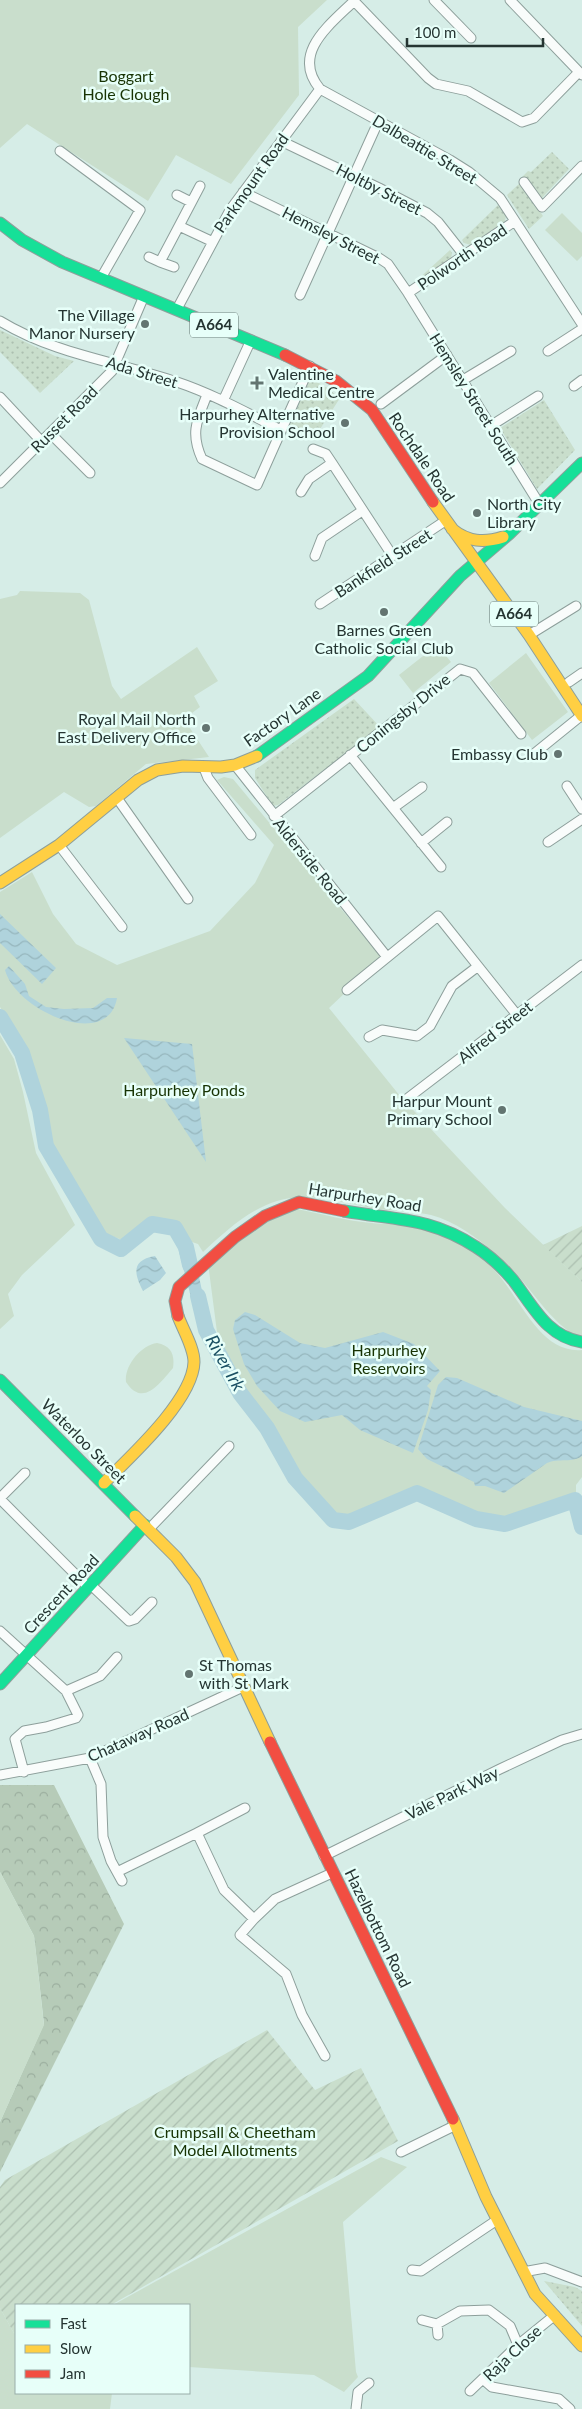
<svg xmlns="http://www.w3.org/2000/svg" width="582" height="2409" viewBox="0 0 582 2409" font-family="Lato,sans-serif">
	<defs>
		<pattern id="grass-dots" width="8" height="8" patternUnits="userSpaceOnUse" patternTransform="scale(1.25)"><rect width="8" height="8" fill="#c9decc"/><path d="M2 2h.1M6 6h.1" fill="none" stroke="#acbfb0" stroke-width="1.8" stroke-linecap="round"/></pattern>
		<pattern id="forest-crowns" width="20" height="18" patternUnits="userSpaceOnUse" patternTransform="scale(1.25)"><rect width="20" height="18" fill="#b6cbb8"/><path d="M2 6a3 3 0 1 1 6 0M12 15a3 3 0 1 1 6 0" fill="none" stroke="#9caf9f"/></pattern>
		<pattern id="garden-furrows" width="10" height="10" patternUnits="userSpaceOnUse" patternTransform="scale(1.25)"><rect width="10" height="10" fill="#c9decc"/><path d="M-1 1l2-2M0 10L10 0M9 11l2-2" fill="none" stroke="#acbfb0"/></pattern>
		<pattern id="water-waves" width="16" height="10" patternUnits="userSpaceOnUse" patternTransform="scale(1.25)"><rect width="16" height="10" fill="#afd3dc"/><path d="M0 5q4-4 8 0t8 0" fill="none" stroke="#96b6bd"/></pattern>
	</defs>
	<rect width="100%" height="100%" fill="#d6ede7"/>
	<path fill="url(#grass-dots)" d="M552,152L569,169L541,199L522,177L528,171L531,172Z
		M520,183L543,216L529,229L507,195Z
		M498,205L506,216L505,221L471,245L464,243L462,240Z
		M450,250L452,253L451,259L414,283Z
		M0,330L55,356L74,361L40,393L0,352Z
		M310,379L323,385L340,398L313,440L287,431Z
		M544,400L575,450L537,489L500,428Z
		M354,699L380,727L278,805L273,806L255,778V770Z
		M544,2281L575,2287L582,2291V2326Z"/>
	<path fill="url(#forest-crowns)" d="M0,1785H54L124,1924L0,2172V2122L44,2024L34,1936L0,1872Z"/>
	<path fill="#c9decc" d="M0,0H327L298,27L299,95L231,184L176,155L148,201L27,124L0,148Z
		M562,213L582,233V256L577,261L545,230Z
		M20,591L80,593L89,600L112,686L121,699L197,647L218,681L194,696L200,707L184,719L209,757L146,764L96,806L89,807L64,792L0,838V599L17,595Z
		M437,645L451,662L413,693L399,675Z
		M526,653L568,712L532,740L489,683Z
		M224,777L233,779L382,958L329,1008L400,1096L505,1208L582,1282V1336L577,1337C543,1316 527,1279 496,1254C477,1238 455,1221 431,1215C414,1211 396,1211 378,1209C346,1204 310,1191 277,1201C248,1210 225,1232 203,1252L198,1244L159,1231L125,1241L106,1234L50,1145L43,1107L26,1050L0,1007V892L32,872L53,914L76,944L117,965L210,931L255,883L274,845L217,780Z
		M0,1035L14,1059L23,1092L36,1153L75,1225L22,1275L8,1294L14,1316L0,1329Z
		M297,1209C322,1214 347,1221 372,1223C388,1225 407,1222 422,1226C444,1232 471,1249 488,1264C518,1289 536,1354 582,1350V1477L576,1485V1496L505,1520L479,1515L418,1490L351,1517L335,1515L299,1474L272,1423L242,1388L217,1332L208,1263L262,1224Z
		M157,1343C171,1346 175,1354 173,1368C160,1383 143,1408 126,1382C124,1366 141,1345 157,1343Z
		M0,1872L34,1936L44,2025L0,2122Z
		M381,2157L407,2167L343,2222L356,2372L358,2377L344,2392L314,2375L189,2367V2305H113Z
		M0,2308L16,2337V2393H112L110,2409H0Z"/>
	<path fill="url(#garden-furrows)" d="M582,1226V1282L543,1245Z
		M267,2030L315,2090L361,2068L398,2141L111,2305H16V2337L0,2308V2187L5,2180Z"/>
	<path fill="url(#water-waves)" d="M0,914L56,968L42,984L0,943Z
		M9,966L25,984L29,996L46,1007L64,1009L93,1008L107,998H117C108,1051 16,1011 5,970Z
		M124,1038L192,1044L206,1162Z
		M189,1243L195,1258L207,1314L197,1320L178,1248Z
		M155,1256L166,1273L160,1280L143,1291C134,1274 131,1260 155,1256Z
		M245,1312L255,1315L300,1343L325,1348L383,1332L414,1344L440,1371L427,1386L431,1390L428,1410L413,1453L360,1430L342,1415L305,1422L280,1411L257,1386L244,1364L233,1329L235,1320Z
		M446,1377L457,1378L524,1407L582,1421V1456C574,1463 558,1458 547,1463L504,1493L485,1486H475L474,1482L427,1459L418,1449L438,1385Z"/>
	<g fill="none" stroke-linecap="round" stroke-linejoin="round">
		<path stroke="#afd3dc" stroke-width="16" d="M0,1017L22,1053L40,1110L46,1146L101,1239L121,1249L152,1224L175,1228L186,1247L190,1265
			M198,1296L206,1330L240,1393L267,1428L295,1478L333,1520L349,1522L417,1493L476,1519L505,1524L575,1500L582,1527"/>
		<g stroke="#8d9f9b" stroke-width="11">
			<path id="street" d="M355,0C331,24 290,53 320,89L450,160L469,172L500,198L582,324
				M434,0L471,38
				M510,0L582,75
				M354,1L428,78L436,84L468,91L522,122L534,118L579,72
				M281,141L379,188L427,213L438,222L464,255
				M60,151L140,210L101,278
				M524,182L542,207L582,166
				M243,192L379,258L388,264L408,293L540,505
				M177,195L191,202
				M179,226L200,186
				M149,257L160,262L179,226L211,241
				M160,262L174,267
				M408,293L515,221
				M300,295L379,120
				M177,309L230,210L320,89
				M0,321C54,354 118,362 177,382C213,394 247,413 281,430
				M548,351L582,329
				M463,380L511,351
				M574,386L582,380
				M207,395C197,420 190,433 202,459L257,485L310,366
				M0,397L42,442
				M223,401L251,340
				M381,404L447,355
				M492,425L538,396
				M51,434L90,473
				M313,449L326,454L332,463
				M0,483L112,371L144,296
				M301,492L309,479L332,463L392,555
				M315,556L322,538L362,511
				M320,604L445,521
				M529,635L576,606
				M569,682L582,673
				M535,753L582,715
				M350,755L441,867
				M235,765L387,957
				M204,768L208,778L251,835
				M567,786L582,809
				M117,798L188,899
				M393,808L422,787
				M274,816L460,669L473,673L521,734
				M548,842L582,819
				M421,843L447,822
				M59,845L122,927
				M347,990L438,916L517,1015
				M369,1037L382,1030L417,1036L430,1026L452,986L477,967
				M408,1098L582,965
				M0,1498L25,1473
				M0,1499L89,1588
				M149,1529L229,1446
				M91,1585L129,1621L135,1619L152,1602
				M0,1631L66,1691L78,1715L76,1718L46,1727L24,1731L15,1739L24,1772
				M66,1691L100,1676L117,1657
				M90,1758L101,1784L103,1837L111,1861L122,1881
				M0,1775L90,1758L243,1687
				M197,1833L245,1808
				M324,1856L500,1769L562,1740L582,1734
				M117,1872L197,1833L224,1890L254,1919L275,1899L332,1873
				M254,1919L240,1935L286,1974L302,2015L325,2056
				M401,2152L456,2125
				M412,2270L421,2271L497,2220
				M523,2272L545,2268L582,2282
				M422,2320L437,2324L460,2311L489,2310L510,2326L518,2345
				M437,2324L438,2335
				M484,2380L492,2387L559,2399L570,2409
				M470,2391L518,2345L555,2315
				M356,2409L358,2392L369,2383"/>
		</g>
		<g stroke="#8d9f9b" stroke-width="13">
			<path id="fast" d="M0,223L22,240L62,262L285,355
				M257,756L368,676L460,576L509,534L582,463
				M344,1211C395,1220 430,1217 476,1247C490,1256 502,1267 513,1280C533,1306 547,1337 582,1342
				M0,1380L135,1516
				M0,1684L145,1525"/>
		</g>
		<g stroke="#8d9f9b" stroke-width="13">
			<path id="slow" d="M433,502L529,635L582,716
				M452,529C468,542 484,543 503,537
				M0,883L59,845L138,780L157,770L183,766L221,767L235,765L257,756
				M104,1483C130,1457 193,1400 194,1362C194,1347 183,1330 178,1316
				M135,1516L176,1557L195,1582L270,1742
				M453,2119L486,2197L535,2294L582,2346"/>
		</g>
		<g stroke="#8d9f9b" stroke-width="13">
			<path id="jam" d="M285,355L336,381L372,410L433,502
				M178,1316L175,1301L179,1287L235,1237L265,1216L299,1202L344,1211
				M270,1742L453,2119"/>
		</g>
		<use href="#street" stroke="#f9fcfb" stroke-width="9"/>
		<use href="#fast" stroke="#16e098" stroke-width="11"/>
		<use href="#slow" stroke="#ffcf43" stroke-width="11"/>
		<use href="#jam" stroke="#f24e42" stroke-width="11"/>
	</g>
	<g fill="#637571" stroke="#e7fff9" stroke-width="2">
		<circle cx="145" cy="324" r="5"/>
		<path d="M254.5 375.5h5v5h5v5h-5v5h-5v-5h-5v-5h5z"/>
		<circle cx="345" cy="423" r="5"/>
		<circle cx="477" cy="513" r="5"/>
		<circle cx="384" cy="612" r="5"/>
		<circle cx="206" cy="728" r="5"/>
		<circle cx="558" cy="754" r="5"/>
		<circle cx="502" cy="1110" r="5"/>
		<circle cx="189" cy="1674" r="5"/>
	</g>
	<g text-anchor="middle" stroke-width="5" stroke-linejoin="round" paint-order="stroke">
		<g fill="#e7fff9" stroke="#5f726e" stroke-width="1">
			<rect x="190" y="312.5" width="48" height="25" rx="4"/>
			<rect x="490" y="601.5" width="48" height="25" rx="4"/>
		</g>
		<g font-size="15" font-weight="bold" fill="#253532">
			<text x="214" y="330">A664</text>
			<text x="514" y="619">A664</text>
		</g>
		<g font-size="16" fill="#173303" stroke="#e7fff9">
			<text x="126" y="82">Boggart<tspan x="126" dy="18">Hole Clough</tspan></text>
			<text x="184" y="1096">Harpurhey Ponds</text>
			<text x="389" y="1356">Harpurhey<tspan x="389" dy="18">Reservoirs</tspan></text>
			<text x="235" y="2138">Crumpsall &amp; Cheetham<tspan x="235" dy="18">Model Allotments</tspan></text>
		</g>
		<g font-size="16" fill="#253532" stroke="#e7fff9">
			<text transform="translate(425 149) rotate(31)" y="6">Dalbeattie Street</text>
			<text transform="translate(251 183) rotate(-55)" y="6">Parkmount Road</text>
			<text transform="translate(379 189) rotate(27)" y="6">Holtby Street</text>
			<text transform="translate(331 235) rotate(27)" y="6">Hemsley Street</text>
			<text transform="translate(462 257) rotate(-34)" y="6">Polworth Road</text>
			<text transform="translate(142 372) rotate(17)" y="6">Ada Street</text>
			<text transform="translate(474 399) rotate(58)" y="6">Hemsley Street South</text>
			<text transform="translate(64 419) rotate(-45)" y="6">Russet Road</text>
			<text transform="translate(422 457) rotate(56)" y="6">Rochdale Road</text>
			<text transform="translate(383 563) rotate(-33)" y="6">Bankfield Street</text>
			<text transform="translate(403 713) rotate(-39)" y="6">Coningsby Drive</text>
			<text transform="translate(282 717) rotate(-35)" y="6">Factory Lane</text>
			<text transform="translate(310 861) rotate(51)" y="6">Alderside Road</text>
			<text transform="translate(495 1032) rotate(-38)" y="6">Alfred Street</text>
			<text transform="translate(365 1197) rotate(9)" y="6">Harpurhey Road</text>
			<text transform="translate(84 1441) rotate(45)" y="6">Waterloo Street</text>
			<text transform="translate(61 1594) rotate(-47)" y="6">Crescent Road</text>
			<text transform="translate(138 1735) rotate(-24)" y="6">Chataway Road</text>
			<text transform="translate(452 1793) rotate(-26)" y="6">Vale Park Way</text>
			<text transform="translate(378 1928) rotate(64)" y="6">Hazelbottom Road</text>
			<text transform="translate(512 2353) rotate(-43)" y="6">Raja Close</text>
		</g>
		<g font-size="16" fill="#253532" stroke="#e7fff9" text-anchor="end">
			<text x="135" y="321">The Village<tspan x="135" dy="18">Manor Nursery</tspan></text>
			<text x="268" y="380" text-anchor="start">Valentine<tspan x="268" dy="18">Medical Centre</tspan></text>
			<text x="335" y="420">Harpurhey Alternative<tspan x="335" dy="18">Provision School</tspan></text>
			<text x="487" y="510" text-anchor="start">North City<tspan x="487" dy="18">Library</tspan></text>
			<text x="384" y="636" text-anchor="middle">Barnes Green<tspan x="384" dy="18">Catholic Social Club</tspan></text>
			<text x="196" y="725">Royal Mail North<tspan x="196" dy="18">East Delivery Office</tspan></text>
			<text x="548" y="760">Embassy Club</text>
			<text x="492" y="1107">Harpur Mount<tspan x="492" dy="18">Primary School</tspan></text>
			<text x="199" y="1671" text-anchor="start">St Thomas<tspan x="199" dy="18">with St Mark</tspan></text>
		</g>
		<g font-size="18" font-style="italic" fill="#1a5063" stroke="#e7fff9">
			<text transform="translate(225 1363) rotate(61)" y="6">River Irk</text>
		</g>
	</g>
	<rect x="15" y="2304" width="175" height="90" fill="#e7fff9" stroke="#99aea9"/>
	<rect x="25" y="2320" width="25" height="8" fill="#16e098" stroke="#99aea9"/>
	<text x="60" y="2329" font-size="15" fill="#253532">Fast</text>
	<rect x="25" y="2345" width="25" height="8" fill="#ffcf43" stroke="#99aea9"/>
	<text x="60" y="2354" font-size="15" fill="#253532">Slow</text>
	<rect x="25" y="2370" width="25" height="8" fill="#f24e42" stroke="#99aea9"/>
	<text x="60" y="2379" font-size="15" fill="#253532">Jam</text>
	<path d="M407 38v8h136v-8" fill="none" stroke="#253532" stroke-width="2.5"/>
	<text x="414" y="38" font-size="15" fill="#253532" stroke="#e7fff9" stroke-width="4" paint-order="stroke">100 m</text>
</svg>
